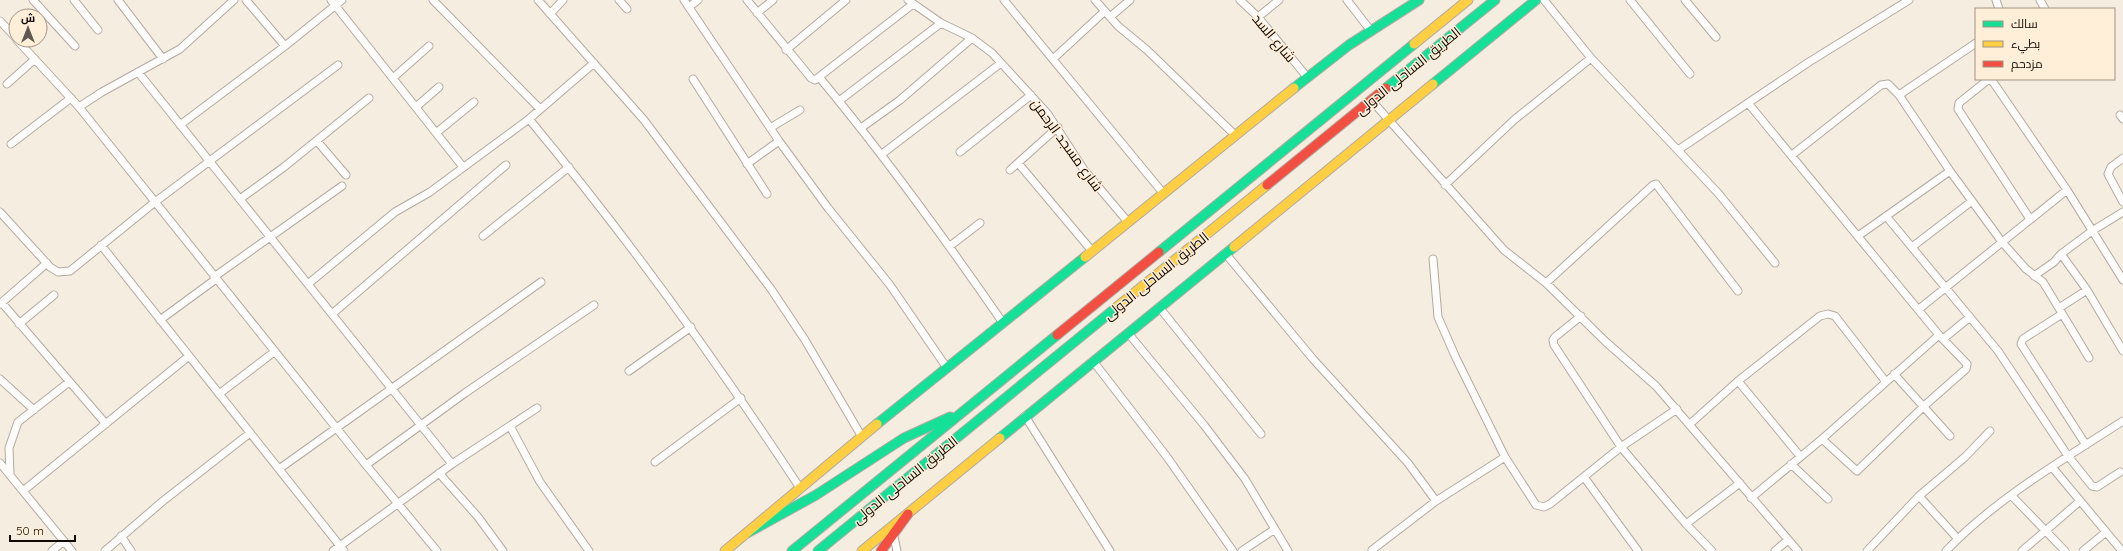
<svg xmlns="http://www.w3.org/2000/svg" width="2123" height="551" viewBox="0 0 2123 551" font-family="Quicksand,Cairo,sans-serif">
	<rect width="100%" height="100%" fill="#f6ede1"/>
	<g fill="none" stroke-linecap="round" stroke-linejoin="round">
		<g stroke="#b2aaa1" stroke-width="9">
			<path id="street" d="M33,0L75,46
				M74,0L98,30
				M118,0L163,59
				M246,0L285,46
				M331,0L463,167
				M433,0L540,109
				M538,0L644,120L771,289L805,340L862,437
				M619,0L627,9
				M684,0L779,141L828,208L890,285L947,368
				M747,0L811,78L815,80L913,4
				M908,0L941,23L972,38L992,53L1047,113L1084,170L1128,222
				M1004,0L1163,193
				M1095,0L1118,26L1147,50L1235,135
				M1240,0L1258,17L1307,77
				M1347,0L1371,31
				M1544,0L1591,58L1718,193L1775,263
				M1630,0L1690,74
				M1685,0L1716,37
				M1996,0L1999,9
				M2040,0L2045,9
				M689,7L698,0
				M757,13L773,0
				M550,14L563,0
				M1110,17L1130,0
				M1258,17L1279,0
				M0,21L16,38
				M17,40L79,107L366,465L437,551
				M786,50L846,0
				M1053,59L1105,11
				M138,72L452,464
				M819,77C885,156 945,239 1003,323
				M393,78L429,46
				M693,79L767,194
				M1989,79L1959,103L1958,109L2030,219
				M1991,79L2067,190L2123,280
				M7,84L35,59
				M1899,95L1976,43
				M839,101L941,23
				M1372,101L1504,250L1546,283L1606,342L1656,386L1798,551
				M1748,103L1939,335L1967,364L1966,369L1924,406L1857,471L1822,439
				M79,107L102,92L180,49L234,0
				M416,107L439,87
				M2120,115L2123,119
				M529,119C627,237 716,360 800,488
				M180,125L285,46L342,0
				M770,128L800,110
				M861,128L900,100L972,38
				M436,133L474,102
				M317,141L346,175
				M11,144L71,98
				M1678,150L1809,62L1909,0
				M960,152L1031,95
				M882,154L1001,63
				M1792,155L1881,85L1888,84L1899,95L1950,171L2002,242L2026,269L2043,282L2089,358
				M2123,158L2111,167L2108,174L2123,202
				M1018,163L1092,251
				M747,164L779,141
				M1010,170L1058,127
				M1445,185L1514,120L1591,58
				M240,199L284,167L369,98
				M0,212L50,267L58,272L70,271L155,202L338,65
				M1886,216L1998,351L2068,456L2092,486L2097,487L2120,472
				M483,236L569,167
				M1858,236L1950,171
				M101,245L344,551
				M950,246L980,223
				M1912,247L1972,201
				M1225,253L1313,359L1408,463L1436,501
				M2061,254L2087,290L2123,351
				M1433,259L1438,317L1456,358L1505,457L1536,505L1544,507L1550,504L1621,447L1677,409
				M2034,276L2054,262L2061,254L2092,231L2123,212
				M214,277L342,186
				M1546,283L1653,185L1656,184L1738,291
				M308,284L395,212L430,192L529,119L594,63
				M2,303L106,424
				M0,304L47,263
				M1159,307L1261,434
				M2059,308L2087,290
				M1919,309L2067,190
				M332,314L506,165
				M2062,314L2023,339L2021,344L2086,445
				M1581,316L1555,337L1553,340L1554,345L1621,447L1686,524L1712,551
				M160,320L216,279
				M19,324L54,295
				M1128,333L1204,425L1245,479L1288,551
				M1943,339L1970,317
				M1093,361L1167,457L1233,551
				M629,371L691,327
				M1894,374L1950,436
				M0,379L34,410
				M1738,381L1800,456
				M219,394L274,352
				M1025,416L1110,551
				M1691,423L1738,381L1820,316L1828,314L1835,316L1886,382
				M510,426L540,482L589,551
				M655,462L741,398
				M0,463L72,551
				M1791,464L1828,499
				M366,465L465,393L594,305
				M2052,467L2122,551
				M279,469L541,282
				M439,473L478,517L503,551
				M10,475L9,448L18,422L69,382
				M1584,477L1638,551
				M23,491L189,356
				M2011,495L2065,551
				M1919,496L1958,539
				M1751,498L1822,439L1939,335
				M1686,524L1740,483
				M893,532L897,551
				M121,536L131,551
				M1372,550L1436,501L1505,457
				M52,551L64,541
				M105,551L163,501L250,433
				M333,551L452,464L537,408
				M1242,551L1275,529
				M1775,551L1788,540
				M1867,551L1919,496L1965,457L1990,431
				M1946,551C1994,500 2064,459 2123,421
				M2022,551L2080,501
				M2083,551L2106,532"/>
		</g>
		<g stroke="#b2aaa1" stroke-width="11">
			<path id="fast" d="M1433,84L1536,0
				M1294,88L1349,45L1419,0
				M1386,88L1495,0
				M1159,252L1414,44
				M877,424L1085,257
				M1000,438L1234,247
				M747,533L816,495L904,438L950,417
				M792,551L1057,335
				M818,551L1117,307"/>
		</g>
		<g stroke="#b2aaa1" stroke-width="11">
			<path id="slow" d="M1414,44L1468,0
				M1234,247L1433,84
				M1085,257L1294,88
				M1117,307L1267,185
				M725,551L877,424
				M862,551L1000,438"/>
		</g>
		<g stroke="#b2aaa1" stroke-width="11">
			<path id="jam" d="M1267,185L1386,88
				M1057,335L1159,252
				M881,551L908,514"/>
		</g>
		<use href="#street" stroke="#fefcfa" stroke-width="7"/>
		<use href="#fast" stroke="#16e098" stroke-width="9"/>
		<use href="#slow" stroke="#ffcf43" stroke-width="9"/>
		<use href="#jam" stroke="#f24e42" stroke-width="9"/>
	</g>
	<g text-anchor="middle" stroke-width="3" stroke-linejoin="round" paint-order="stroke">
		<g font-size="14" fill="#110a03" stroke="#ffeed8">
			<text transform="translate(1274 38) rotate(50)" y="5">شارع السد</text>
			<text transform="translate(1408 71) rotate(-39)" y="5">الطريق الساحلى الدولى</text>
			<text transform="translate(1067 145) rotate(54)" y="5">شارع مسجد الرحمن</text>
			<text transform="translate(1156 276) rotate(-39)" y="5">الطريق الساحلى الدولى</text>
			<text transform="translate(905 480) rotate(-39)" y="5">الطريق الساحلى الدولى</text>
		</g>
	</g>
	<rect x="1975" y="8" width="140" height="72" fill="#ffeed8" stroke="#a09383"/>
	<rect x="1983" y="21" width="20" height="6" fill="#16e098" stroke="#a09383"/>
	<text x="2011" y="28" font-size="12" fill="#110a03">سالك</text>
	<rect x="1983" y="41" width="20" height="6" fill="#ffcf43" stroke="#a09383"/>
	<text x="2011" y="48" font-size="12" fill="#110a03">بطيء</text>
	<rect x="1983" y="61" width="20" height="6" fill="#f24e42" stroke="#a09383"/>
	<text x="2011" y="68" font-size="12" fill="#110a03">مزدحم</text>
	<g transform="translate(28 28)"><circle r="19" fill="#ffeed8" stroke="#a09383"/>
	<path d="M0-3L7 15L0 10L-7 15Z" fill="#615951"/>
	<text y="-6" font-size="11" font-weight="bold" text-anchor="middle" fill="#110a03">ش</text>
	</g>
	<path d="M10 535v6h65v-6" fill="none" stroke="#110a03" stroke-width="2"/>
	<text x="16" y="535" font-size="12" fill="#110a03" stroke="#ffeed8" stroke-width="3" paint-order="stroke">50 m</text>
</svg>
